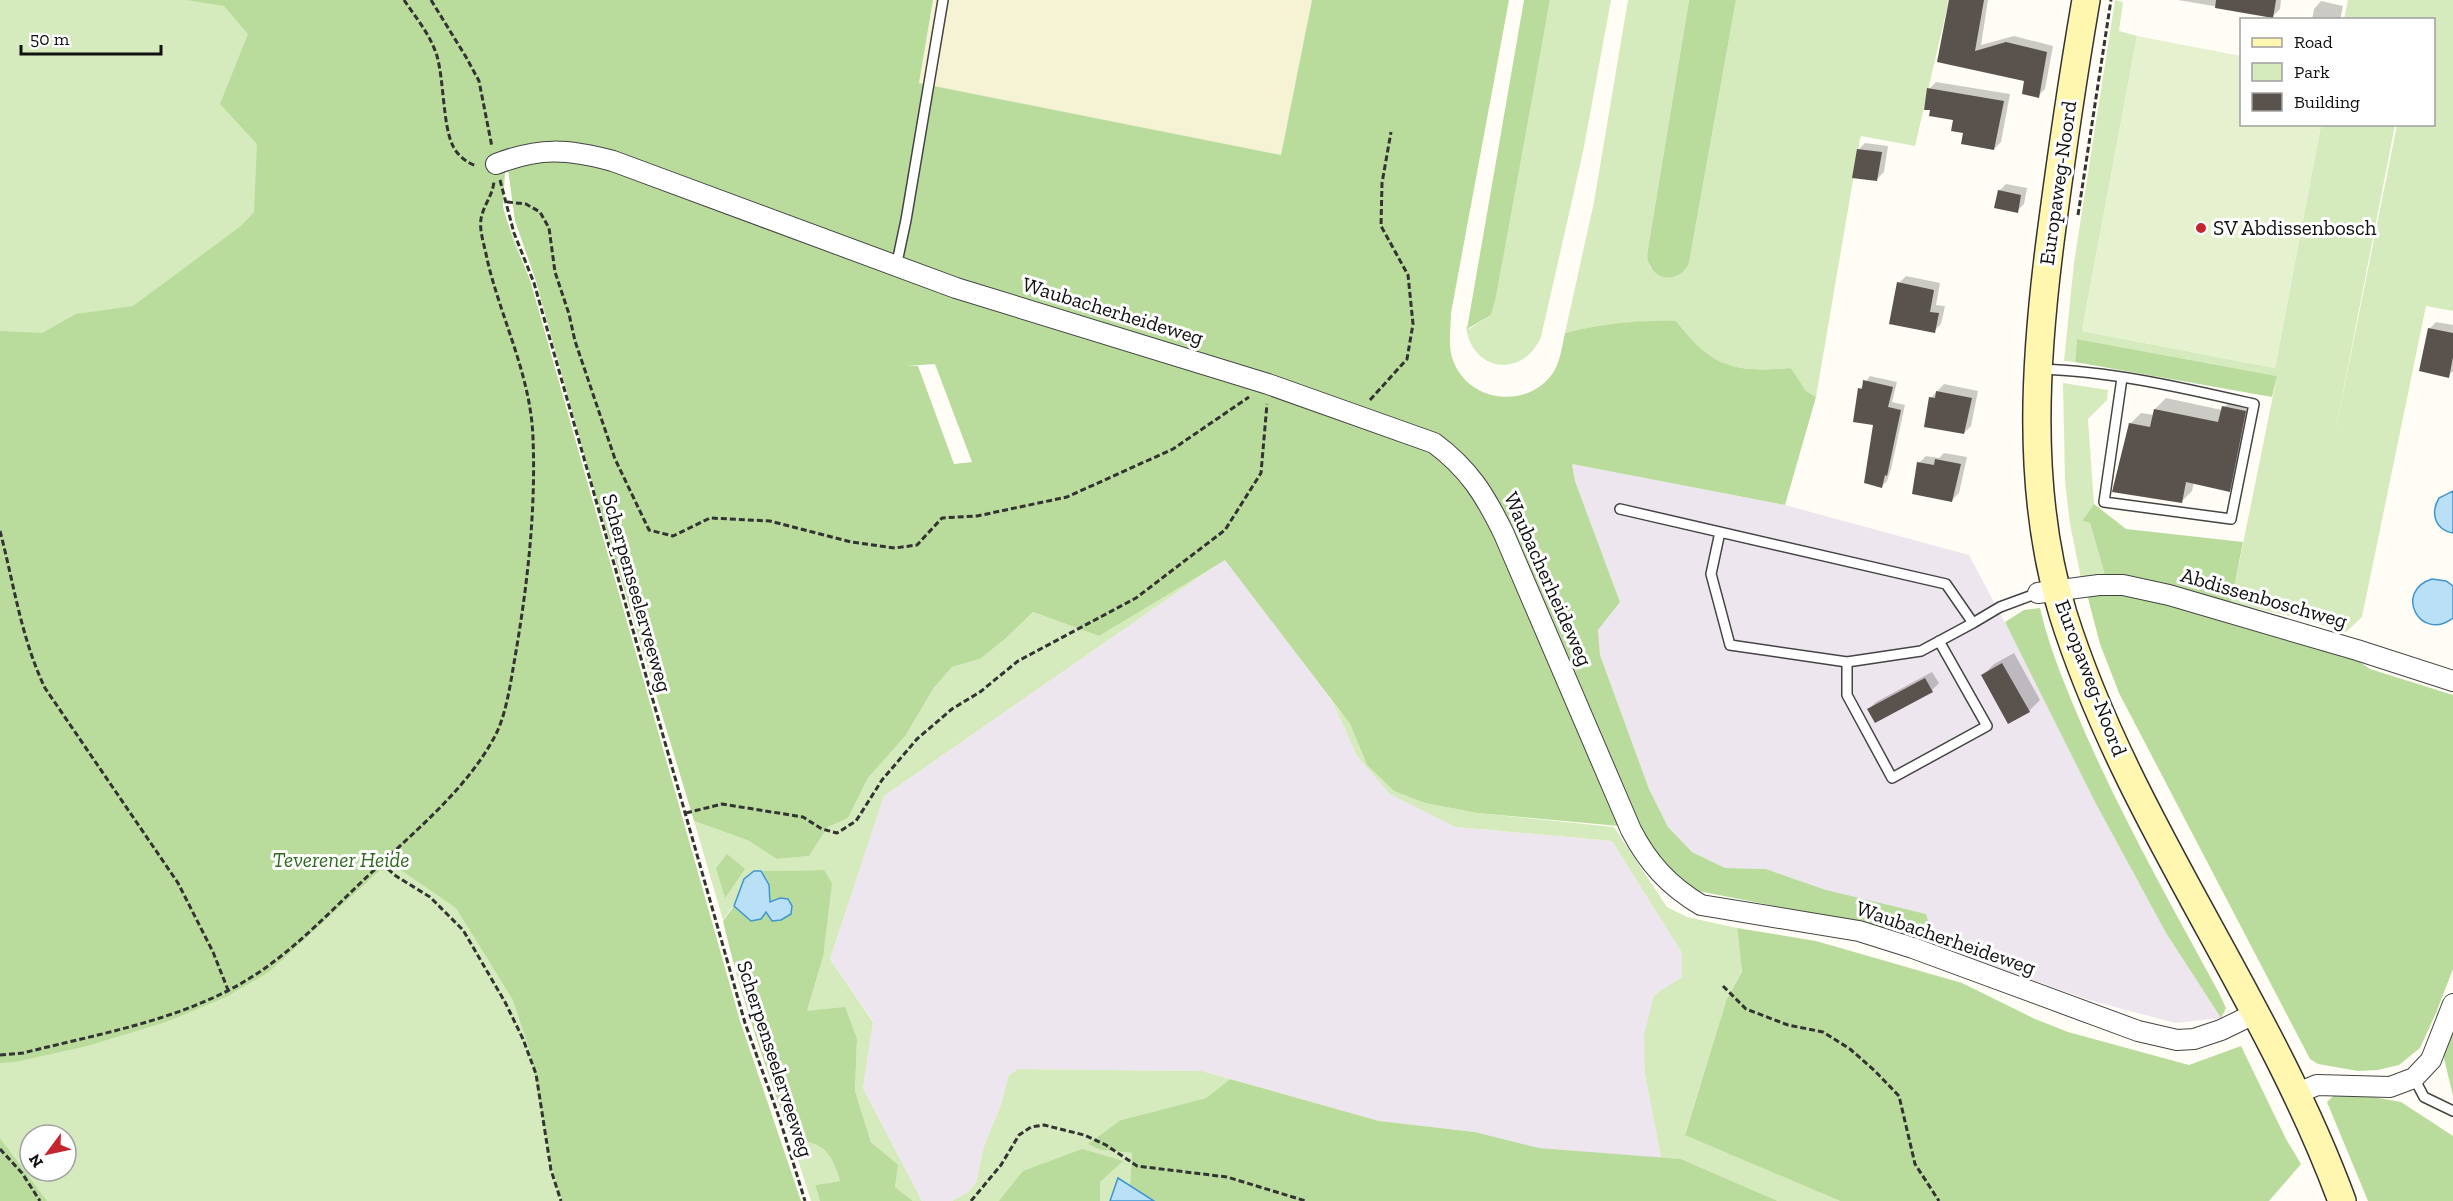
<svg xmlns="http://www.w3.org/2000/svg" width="2453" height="1201" font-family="'Zilla Slab',serif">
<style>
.industrial{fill:#eee6ef}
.farmland{fill:#f6f3d4}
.green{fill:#d5ebbd;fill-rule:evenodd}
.forest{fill:#b9dc9c;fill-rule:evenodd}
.pitch{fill:#e6f2cf}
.water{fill:#b9e0f7;stroke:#3f96cf;stroke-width:1.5}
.shadow{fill:#0003}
.building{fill:#5a524d}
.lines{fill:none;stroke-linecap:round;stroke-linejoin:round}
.lane-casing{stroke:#444;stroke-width:12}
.street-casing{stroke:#444;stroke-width:22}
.secondary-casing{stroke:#333;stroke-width:30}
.path{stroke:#333;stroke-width:3;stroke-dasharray:6 3;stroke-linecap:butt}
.lane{stroke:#fff;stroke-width:9}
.street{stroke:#fff;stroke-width:20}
.secondary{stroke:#fff6b0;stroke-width:27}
.poi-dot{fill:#c4262e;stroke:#fff;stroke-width:2}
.labels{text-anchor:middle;stroke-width:6;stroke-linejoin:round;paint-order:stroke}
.street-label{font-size:21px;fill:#111;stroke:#fff}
.poi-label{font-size:21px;fill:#111;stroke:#fff;text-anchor:start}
.park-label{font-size:21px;font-style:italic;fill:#2f6b1f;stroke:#fff}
</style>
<rect width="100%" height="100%" fill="#fffdf5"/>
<path class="industrial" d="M1572 464 1785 505 1969 555 2034 677 2095 802 2166 933 2221 1018 2175 1023 2089 1000 1936 946 1826 890 1766 869 1725 868 1692 852 1668 827 1649 789 1600 655 1598 630 1620 602 1575 481Z
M1225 559 1332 701 1357 756 1456 827 1612 841 1682 953V977L1654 995 1645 1074 1661 1158 1539 1148 1475 1132 1379 1121 1202 1071 1018 1069 1009 1075 1000 1107 984 1146 976 1183 968 1192 952 1201H922L863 1088 873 1021 830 959 884 796Z"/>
<path class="farmland" d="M933 0H1312L1281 155 919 83Z"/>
<path class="green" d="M0 0H422L469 82 507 221 530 280 740 1021 801 1201H0ZM30 1135H66V1171H30Z
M1550 0H1611L1583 152 1541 337C1523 379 1471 372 1466 326L1469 329 1491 315Z
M1628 0H1689L1647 255 1650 268 1689 263 1736 0H1949L1915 146 1861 136 1860 139 1816 397 1806 391 1791 368C1734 373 1711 367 1676 322 1638 320 1601 324 1565 333L1594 202Z
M2115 0 2123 2 2119 31 2137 36 2082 331 2275 368 2321 125H2395L2335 433 2397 125 2434 124V20L2344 19 2348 0H2453V311L2426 306 2362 617 2346 632 2299 618 2231 603 2277 376 2077 339 2075 362 2064 361 2074 263Z
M2063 383 2108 390 2107 400 2088 419 2094 504 2082 521 2090 523 2106 579 2082 583 2070 524 2065 481Z
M1225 559 884 796 830 959 873 1022 863 1088 922 1201H913L895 1187 897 1165 871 1142 855 1091 857 1039 807 1011 823 957 824 870 754 871 744 879 736 902 723 920 694 821 747 840 777 859 809 856 828 827 848 818 868 778 906 735 933 689 952 667 980 659 1005 639 1033 612 1099 636Z
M1332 701 1350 724 1367 765 1394 791 1425 803 1477 813 1614 827 1667 907 1687 917 1737 928 1742 970 1726 1001 1685 1134 1840 1201H1778L1681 1159 1661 1158 1645 1074 1644 1035 1654 995 1682 977V953L1612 841 1456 827 1390 794 1357 756Z
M1018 1069 1202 1071 1230 1079 1206 1098 1121 1120 1101 1150 1132 1153 1130 1186 1119 1178 1110 1201H952L968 1192 976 1183 984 1146 1000 1107 1009 1075Z
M791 1138C824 1144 830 1149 840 1181L815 1185 820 1201H811Z"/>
<path class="forest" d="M186 0H933L919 83 1281 155 1312 0H1509L1451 313C1451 330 1447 347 1454 363 1471 403 1528 409 1553 373 1560 362 1562 347 1565 333 1601 324 1638 320 1676 321 1711 367 1734 373 1791 368L1806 391 1816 397 1785 505 1572 464 1575 481 1620 602 1598 630 1600 655 1649 789 1668 827 1692 852 1725 868 1766 869 1826 890 1926 914 1936 946 1867 924 1693 890 1664 867 1640 828 1477 813 1425 803 1394 791 1367 765 1350 724 1225 560 1099 636 1033 612 1005 639 980 659 952 667 933 689 906 735 868 778 848 818 828 827 809 856 777 859 747 840 694 821 591 479 535 278 515 221 506 154 503 208 514 243 530 280 740 1021 801 1201H562L552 1166 530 1051 513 1000 456 908 398 868 379 871 269 972 226 997 166 1022 87 1046 15 1062 0 1063V331L42 333 76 314 133 306 241 226 254 212 257 144 220 104 248 34 224 6ZM935 364 972 462 954 464 918 366H906Z
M1524 0H1550L1496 296 1491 315 1467 329Z
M1689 0H1736L1689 263C1678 286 1649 280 1647 255Z
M2077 339 2277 376 2272 397 2075 362Z
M2094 504 2126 529 2243 542 2231 603 2106 579 2090 523 2082 521Z
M2111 589 2347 653 2370 669 2453 695V969L2436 1013 2420 1048 2399 1065 2378 1070 2358 1071 2318 1064 2310 1059 2119 693 2100 644 2088 598 2098 591Z
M2040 608C2050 652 2069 695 2087 737 2126 825 2173 908 2219 993L2226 1008 2221 1018 2166 933 2095 802 2005 622 2024 610Z
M727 854 745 869 725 898 716 868Z
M824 870 832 883 823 957 807 1011 845 1007 857 1039 855 1091 871 1142 898 1165 895 1187 913 1201H820L815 1185 840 1181C830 1149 824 1144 791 1138 765 1066 740 995 723 921L734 906 751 921 766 912 780 898 770 902 769 885 761 871Z
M1737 928 1816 941 1962 983 2035 1019 2068 1032 2189 1065 2241 1046 2286 1139 2301 1164 2269 1201H1840L1685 1135 1726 1001 1742 971Z
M2453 1029V1096L2443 1054Z
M1230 1079 1379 1121 1475 1132 1539 1148 1681 1159 1778 1201H1154L1130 1186 1132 1153 1101 1150 1088 1144 1121 1120 1206 1098Z
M2336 1093H2351L2401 1102 2453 1136V1201H2368L2327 1102Z
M0 1138 47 1201H0Z
M1082 1149 1123 1161 1100 1182V1201H999L1023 1171Z"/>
<path class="pitch" d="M2137 36 2241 56 2242 124 2321 125 2275 368 2082 331Z"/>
<path class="water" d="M2453 491V533C2435 530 2430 513 2439 498Z
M2432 579 2446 581 2453 586V618C2420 643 2393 591 2432 579Z
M754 871H761L769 885 770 902 780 898 788 899 792 906 791 914 781 920 772 921 766 912 761 919 751 921 734 906 744 879Z
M1118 1178 1154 1201H1110Z"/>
<path class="shadow" d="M1950 0H1988L1981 45 2014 36 2053 46 2045 89 2038 96 2026 80 1939 61Z
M2178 0H2281L2280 9 2273 16Z
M2321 1 2343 6 2340 20H2312L2314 9Z
M1936 82 2010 94 2001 142 1994 149 1963 131 1929 89Z
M1865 143 1888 146 1884 172 1877 179 1858 150Z
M2006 184 2027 188 2024 204 2017 211 1999 191Z
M1906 276 1940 283 1936 305 1945 306 1941 324 1934 331 1899 283Z
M2436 322 2453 325V371L2448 376 2429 329Z
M1870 376 1897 382 1892 402 1905 405 1891 469 1887 481 1882 486 1874 424 1860 389Z
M1944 384 1978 391 1971 426 1964 433 1931 398Z
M2234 396 2256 401 2240 479 2229 490 2194 482 2192 491 2181 502 2130 424 2141 413 2154 415 2155 409 2166 398 2222 410Z
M1944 453 1967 457 1959 493 1952 500 1919 463 1926 456 1939 458Z
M2014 653 2040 700 2029 711 1983 675 1994 664Z
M1932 672 1939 683 1932 690 1869 709 1876 702Z"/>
<path class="building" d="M1949 0H1984L1975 51 2006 42 2047 52 2039 98 2022 94 2024 81 1937 62Z
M2216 0H2276L2273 18 2215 8Z
M1927 88 2004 101 1994 150 1961 144 1963 133 1951 131 1953 120 1929 116 1930 110H1924Z
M1857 149 1882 152 1877 181 1852 178Z
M1998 190 2021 195 2018 213 1994 208Z
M1897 282 1934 290 1930 312 1939 313 1935 333 1889 324Z
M2428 328 2453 333V357L2449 378 2419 371Z
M1863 380 1893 387 1888 407 1901 410 1887 476 1885 475 1882 488 1864 483 1873 425 1853 422 1858 388 1862 389Z
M1936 391 1972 398 1964 434 1924 427 1929 397 1935 398Z
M2222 406 2246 411 2230 492 2186 482 2182 503 2112 492 2129 423 2150 427 2154 409 2218 422Z
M1935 459 1961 464 1952 502 1912 494 1917 462 1934 465Z
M2002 663 2030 712 2008 724 1981 675Z
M1925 678 1933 692 1875 723 1867 709Z"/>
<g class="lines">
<g class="lane-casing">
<path id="lane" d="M896 267 906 220 943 0
M2039 369C2111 371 2184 388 2254 404L2231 519 2104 502 2122 378
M1620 509 1946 584 1973 623 2000 607 2038 593
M1720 532 1711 574 1730 645 1847 662 1921 651 1973 623
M1847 662V695L1892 778 1987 726 1939 641
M2414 1078 2424 1097 2453 1111"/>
</g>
<g class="street-casing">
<path id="street" d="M496 164C540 147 567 149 613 161L956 288 1268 384 1434 443C1469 469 1485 495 1504 534L1631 830C1648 863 1669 886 1701 905L1859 931 1913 948 2138 1031 2177 1040 2194 1039 2221 1030 2256 1013
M2038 593 2099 585H2123L2169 595 2357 650 2453 681
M2298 1093 2317 1085 2390 1087 2414 1078 2431 1060 2453 1004"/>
</g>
<g class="secondary-casing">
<path id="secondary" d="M2086 0C2073 76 2062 151 2052 227 2035 354 2025 489 2063 614 2128 821 2267 997 2342 1201"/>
</g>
<path class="path" d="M404 0C416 18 430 34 437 56 444 81 443 127 453 146 457 155 468 164 477 166
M431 0 466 57 479 81 492 147
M500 180 514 233 534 283 745 1023 780 1120 805 1201
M507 202 526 204 540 212 549 228 555 272 569 314 575 341 615 459 649 530 673 536 710 518 770 521 851 542 895 548 917 545 942 518 977 516 1067 497 1173 449 1249 397
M2078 215 2111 0
M1370 400 1407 359 1413 324 1408 275 1381 226 1382 183 1391 132
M0 531C14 584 21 638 45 688L178 883 213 952 228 990
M686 813 722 804 803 817 822 829 837 833 856 821 882 780 917 739 952 709 980 692 1018 661 1136 598 1225 530 1261 473 1267 404
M381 863 396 876 430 897 463 930 505 1002 523 1039 536 1074 551 1170 561 1201
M1723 986 1746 1009 1788 1025 1823 1032 1850 1049 1875 1071 1899 1096 1915 1164 1939 1201
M0 1055 23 1053C102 1033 189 1019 258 973 304 942 343 898 384 861 424 823 469 785 495 736 506 715 510 686 514 663 527 589 536 513 533 438 531 376 501 319 487 259 485 247 479 231 481 219 483 206 493 195 494 181
M0 1149 22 1173 40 1201
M971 1201 1001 1165 1019 1135 1031 1127 1044 1125 1084 1135 1106 1145 1137 1166 1227 1177 1306 1201"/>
<use href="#lane" class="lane"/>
<use href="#street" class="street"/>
<use href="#secondary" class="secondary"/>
</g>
<circle class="poi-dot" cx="2201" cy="228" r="6"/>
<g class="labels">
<g class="street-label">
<text transform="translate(2058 183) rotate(-82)" y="7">Europaweg-Noord</text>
<text transform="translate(1113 311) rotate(17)" y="7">Waubacherheideweg</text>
<text transform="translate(1548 579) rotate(66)" y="7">Waubacherheideweg</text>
<text transform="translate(637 593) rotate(74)" y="7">Scherpenseelerveeweg</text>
<text transform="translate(2264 598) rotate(16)" y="7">Abdissenboschweg</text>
<text transform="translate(2091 678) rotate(69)" y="7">Europaweg-Noord</text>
<text transform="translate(1946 938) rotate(19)" y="7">Waubacherheideweg</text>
<text transform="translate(775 1059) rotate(72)" y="7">Scherpenseelerveeweg</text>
</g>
<g class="poi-label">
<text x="2213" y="235">SV Abdissenbosch</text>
</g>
<g class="park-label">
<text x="341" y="867">Teverener Heide</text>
</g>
</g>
<rect x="2240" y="18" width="195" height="108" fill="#ffffff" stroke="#a0a0a0" stroke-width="1.5"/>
<rect x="2252" y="38" width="30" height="9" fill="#fff6b0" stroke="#a0a0a0" stroke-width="1.5"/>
<text x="2294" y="48" font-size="18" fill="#111111">Road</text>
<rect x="2252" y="63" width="30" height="18" fill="#d5ebbd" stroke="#a0a0a0" stroke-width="1.5"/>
<text x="2294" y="78" font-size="18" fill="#111111">Park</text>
<rect x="2252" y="93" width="30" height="18" fill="#5a524d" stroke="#a0a0a0" stroke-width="1.5"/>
<text x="2294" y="108" font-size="18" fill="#111111">Building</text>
<g transform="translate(48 1153) rotate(237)"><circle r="28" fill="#ffffff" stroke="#a0a0a0" stroke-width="1.5"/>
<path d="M0-4.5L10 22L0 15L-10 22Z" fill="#c4262e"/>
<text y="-9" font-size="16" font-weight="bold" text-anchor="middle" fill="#111111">N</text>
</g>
<path d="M21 45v9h140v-9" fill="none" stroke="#111111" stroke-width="3"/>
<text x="30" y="45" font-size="18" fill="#111111" stroke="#ffffff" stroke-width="4.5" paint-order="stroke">50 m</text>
</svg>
